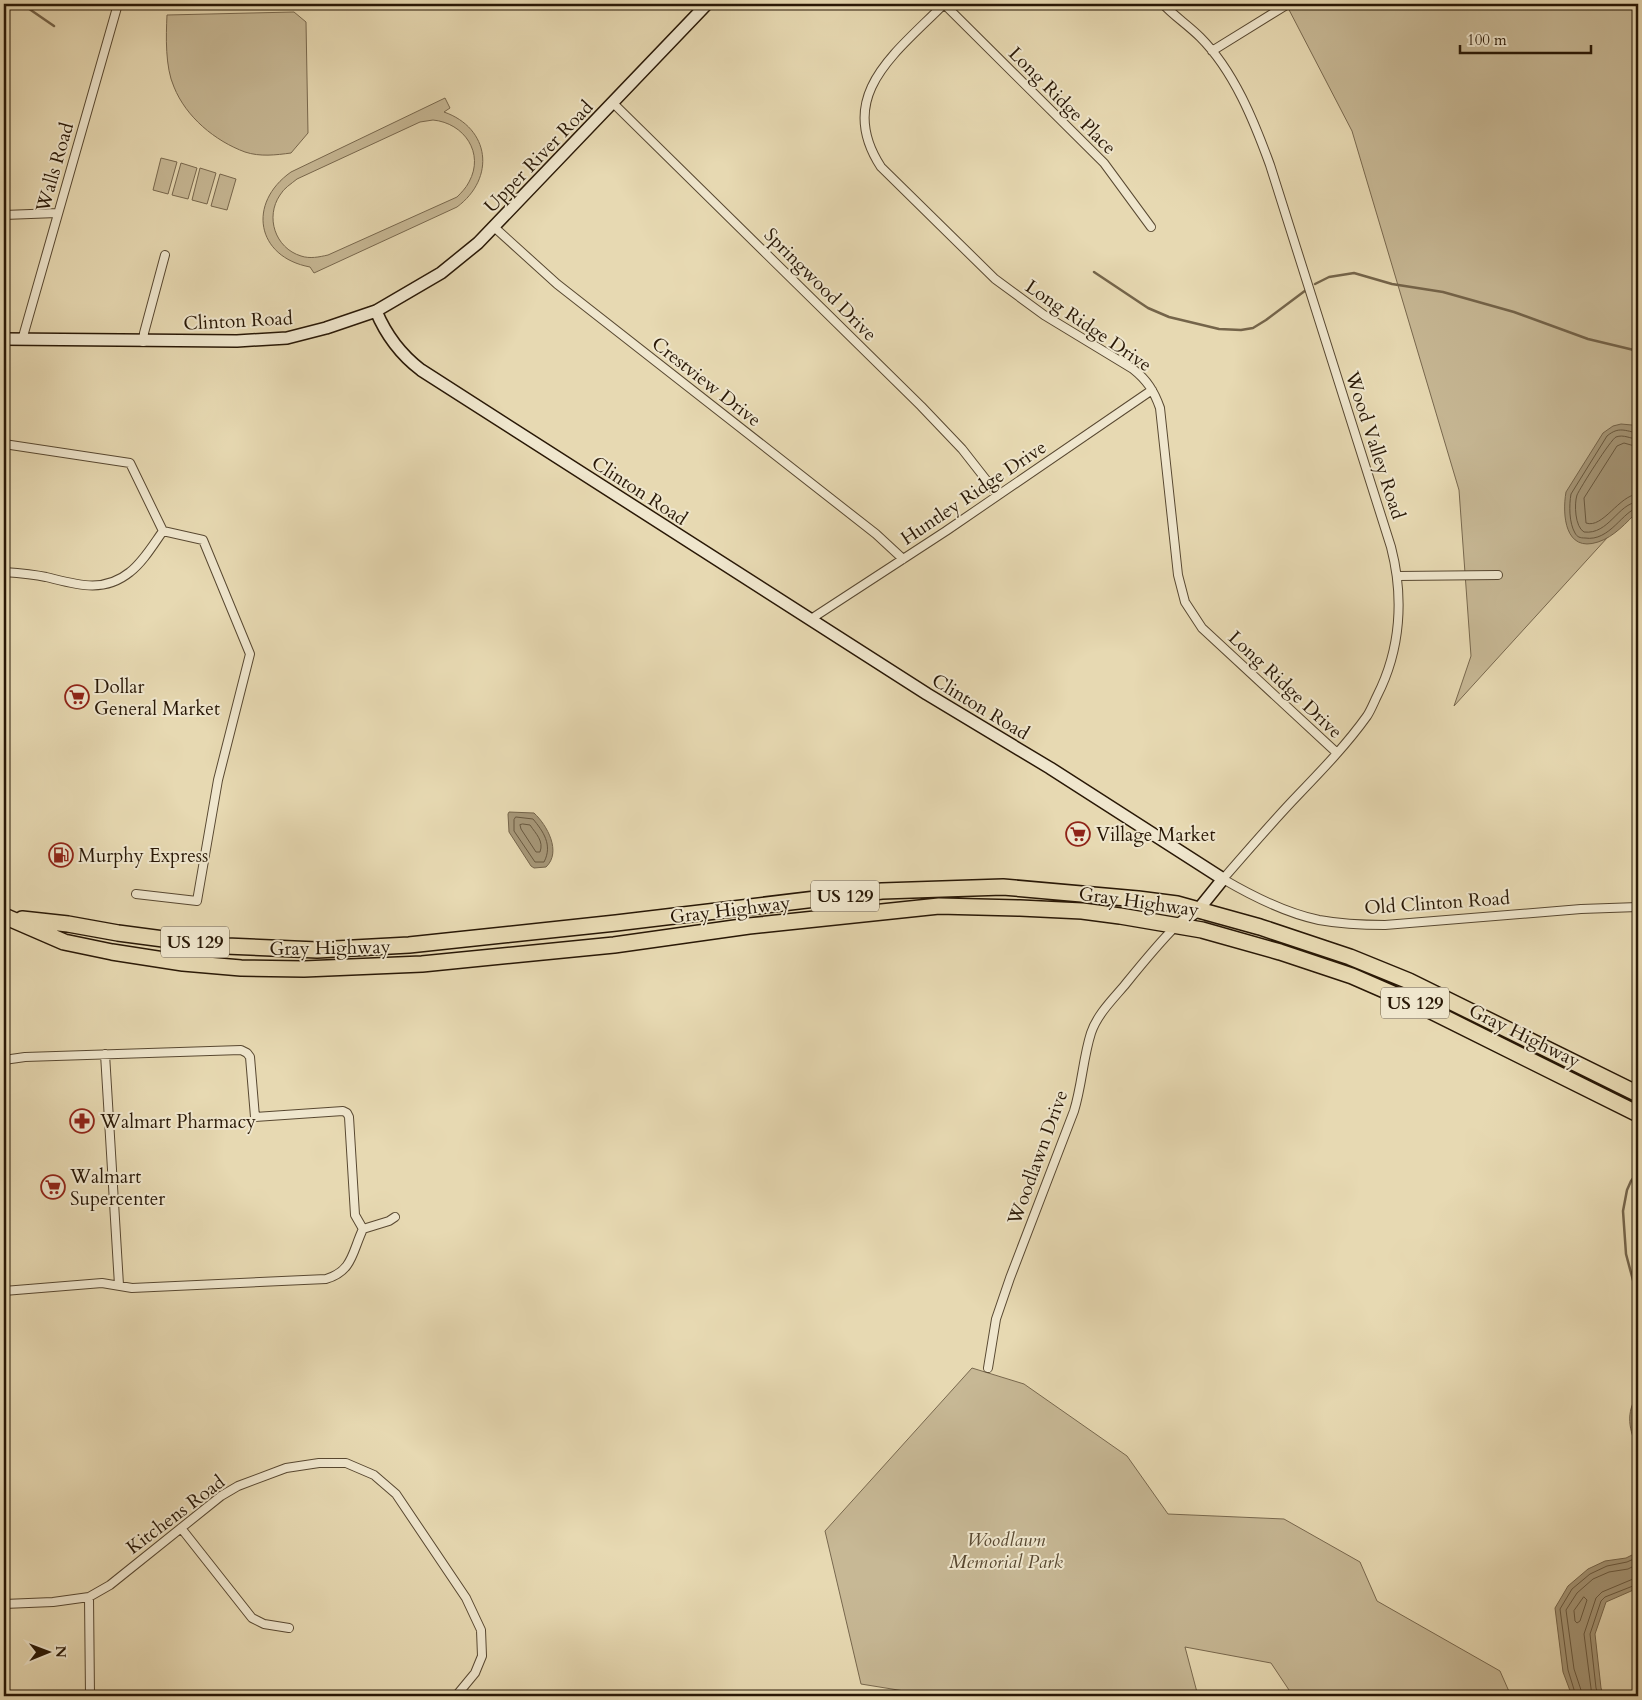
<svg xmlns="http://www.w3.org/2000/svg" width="1642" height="1700" font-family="Cardo,serif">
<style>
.green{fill:#c7b895;stroke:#78684e;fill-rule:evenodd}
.water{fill:#a69778;stroke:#74644a}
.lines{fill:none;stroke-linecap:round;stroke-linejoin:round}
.shore{stroke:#68583f;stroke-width:1}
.stream{stroke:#74644a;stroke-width:2.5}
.street-casing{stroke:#584831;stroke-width:10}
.secondary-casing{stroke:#291806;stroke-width:14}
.highway-casing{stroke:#291806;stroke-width:18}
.street{stroke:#efe6cd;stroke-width:8}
.secondary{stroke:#efe6cd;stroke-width:11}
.highway{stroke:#e7d9b2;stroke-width:15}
.labels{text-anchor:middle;stroke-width:4;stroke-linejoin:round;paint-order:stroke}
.shield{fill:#efe6cd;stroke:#645642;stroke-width:1}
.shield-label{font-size:18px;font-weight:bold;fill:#291806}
.street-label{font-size:19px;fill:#291806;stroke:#efe6cd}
.poi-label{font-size:19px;fill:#291806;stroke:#efe6cd;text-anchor:start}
.park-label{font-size:19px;font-style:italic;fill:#584831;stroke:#efe6cd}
</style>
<rect width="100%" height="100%" fill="#e7d9b2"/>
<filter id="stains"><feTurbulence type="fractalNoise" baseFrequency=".004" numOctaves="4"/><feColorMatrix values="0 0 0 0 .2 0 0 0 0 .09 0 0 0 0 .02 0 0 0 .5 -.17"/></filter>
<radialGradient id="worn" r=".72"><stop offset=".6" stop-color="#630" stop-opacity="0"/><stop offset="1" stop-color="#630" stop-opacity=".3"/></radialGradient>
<path class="green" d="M1286 4H1638V504L1454 706 1471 656 1459 490 1352 131Z
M294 12 306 22 308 133 291 153C276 155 260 157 245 152 215 141 186 117 174 87 165 67 166 36 167 15Z
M445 98 450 108 444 112C490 128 496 178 457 207L314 273 310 267C256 257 247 203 291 172ZM433 120C464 123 485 153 469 182 466 188 461 193 457 197L328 255C319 257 310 259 301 256 275 248 265 217 280 195 284 188 291 184 297 179L420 122Z
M161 158 177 162 168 194 153 190Z
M181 163 197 168 188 199 172 195Z
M200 168 216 173 207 204 192 200Z
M220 174 236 179 227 210 211 206Z
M972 1368 1024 1384 1127 1456 1168 1514 1284 1519 1360 1562 1377 1601 1500 1671 1511 1696H1293L1271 1663 1185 1647 1198 1696H935L861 1684 825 1531Z"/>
<path class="water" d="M1621 424 1632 425 1638 428V511C1627 522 1614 537 1598 542 1565 553 1562 515 1566 492L1603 433 1613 426Z
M509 812 534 813C547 825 562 852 546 867L534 868 531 866 509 832 508 814Z
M1638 1394V1449C1629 1430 1625 1413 1638 1394Z
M1638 1552V1588L1606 1602 1595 1634 1601 1688 1604 1696H1572L1563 1672 1555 1608 1568 1586 1588 1569 1605 1561 1626 1558Z"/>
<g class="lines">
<path class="shore" d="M1638 433C1625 431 1619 426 1607 436L1571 494C1569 505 1569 523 1575 533 1577 537 1580 538 1585 538 1610 542 1623 510 1638 508
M1638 439C1630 439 1624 434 1616 437 1611 439 1580 488 1577 495 1574 504 1575 527 1584 532 1609 535 1618 503 1638 502
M1638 447 1624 443 1617 446 1584 498 1586 523C1603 529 1619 495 1638 494
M516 817 533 819C543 831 553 845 544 862H535L514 831V820Z
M523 824 530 825C536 834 544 841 540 852H536L521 829 520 825Z
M1584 1597 1587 1600 1580 1621 1577 1623 1575 1621 1574 1611Z
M1576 1696 1568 1670 1560 1609 1572 1589 1590 1574 1607 1566 1627 1562 1638 1557
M1583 1696 1574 1669 1566 1610 1577 1593 1593 1579 1609 1572 1628 1569 1638 1564
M1592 1696 1584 1634 1596 1598 1602 1592 1633 1579 1638 1578
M1599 1696 1596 1688 1590 1634 1601 1601 1605 1597 1638 1584"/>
<path class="stream" d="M22 4 54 26
M1094 272 1148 308 1169 317 1219 329 1241 330 1253 328 1266 320 1306 290
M1315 284 1329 277 1354 273 1392 284 1443 292 1514 312 1588 339 1638 351
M1638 1172 1631 1181 1627 1190 1623 1211 1626 1254 1638 1299"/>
<g class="street-casing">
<path id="street" d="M944 4C897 52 834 95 881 167L995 279 1044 315 1133 369C1147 380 1154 391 1160 408L1178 575 1185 602 1202 628 1337 753
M944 4 1104 163 1151 227
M1163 4C1174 16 1188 25 1200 37 1234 71 1254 121 1270 165L1391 547C1404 597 1401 649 1377 696 1374 702 1371 710 1367 716 1347 744 1323 769 1299 794 1273 821 1248 850 1223 879 1252 896 1285 913 1319 920 1341 924 1363 925 1385 925L1581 909 1638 907
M1212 51 1288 4
M613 103 921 406 962 449 998 495
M4 215 57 213
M494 227 557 284 876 534 903 559
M22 340 118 4
M143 342 144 333 165 255
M4 444 130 463 163 531 203 540 250 654 218 780 197 901 136 894
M4 572C18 573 32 574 46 577 75 584 103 594 130 572 143 562 153 545 163 531
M1398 576 1498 575
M811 619 946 531 1152 390
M105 1054 119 1285
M4 1060 25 1057 241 1050 247 1053 250 1057 255 1117 343 1111 347 1113 349 1117 355 1215 363 1229
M4 1291 102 1283 132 1288 326 1279C353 1271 352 1252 363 1229L389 1221 395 1217
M988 1368 996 1319 1010 1278 1074 1111C1082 1085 1083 1058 1091 1033 1097 1015 1112 1000 1124 986 1141 965 1157 945 1176 926
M181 1528 252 1618 264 1624 289 1628
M89 1597 90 1696
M4 1604 53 1602 89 1597 110 1585 221 1496 238 1486 286 1468 319 1463H346L374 1475 396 1494 466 1598 481 1630 482 1656 475 1673 456 1696"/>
</g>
<g class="secondary-casing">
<path id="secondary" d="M376 311C386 335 400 354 421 370L927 694 1050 768 1223 879 1198 910 1178 925
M4 339 237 341 287 338 326 328 376 311 441 273 478 243 707 4"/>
</g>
<g class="highway-casing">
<path id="highway" d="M4 916 64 942 112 952 183 963 241 968 304 969 422 964 614 945 749 926 939 906 1020 908 1082 911 1120 916 1202 930 1280 952 1352 976 1423 1007 1638 1114
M22 919 68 924 118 933 171 940 226 946 317 950 409 945 616 923 882 891 1003 887 1138 899 1177 904 1260 927 1350 957 1409 981 1638 1094"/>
</g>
<use href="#street" class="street"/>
<use href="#secondary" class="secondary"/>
<use href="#highway" class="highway"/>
</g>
<defs>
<g id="supermarket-ring" transform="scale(1.25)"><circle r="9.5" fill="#efe6cd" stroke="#8f2418" stroke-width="1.5"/><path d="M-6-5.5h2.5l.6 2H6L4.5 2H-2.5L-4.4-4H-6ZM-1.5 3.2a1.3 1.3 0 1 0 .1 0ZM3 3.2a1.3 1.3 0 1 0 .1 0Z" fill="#8f2418"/></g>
<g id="fuel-ring" transform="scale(1.25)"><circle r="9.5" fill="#efe6cd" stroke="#8f2418" stroke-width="1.5"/><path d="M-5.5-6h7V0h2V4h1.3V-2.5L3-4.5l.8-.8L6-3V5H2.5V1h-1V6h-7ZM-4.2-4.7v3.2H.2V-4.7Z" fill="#8f2418"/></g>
<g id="pharmacy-ring" transform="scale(1.25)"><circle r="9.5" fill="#efe6cd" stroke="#8f2418" stroke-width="1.5"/><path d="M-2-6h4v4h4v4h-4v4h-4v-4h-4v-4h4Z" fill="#8f2418"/></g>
</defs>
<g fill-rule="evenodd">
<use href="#supermarket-ring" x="77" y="697"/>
<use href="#supermarket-ring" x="1078" y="834"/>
<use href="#fuel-ring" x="61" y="855"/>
<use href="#pharmacy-ring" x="82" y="1121"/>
<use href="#supermarket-ring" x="53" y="1187"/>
</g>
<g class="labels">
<g class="shield">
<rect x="811" y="880.5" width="68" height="31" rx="4"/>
<rect x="161" y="926.5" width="68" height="31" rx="4"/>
<rect x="1381" y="987.5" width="68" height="31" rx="4"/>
</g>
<g class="shield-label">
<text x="845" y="902">US 129</text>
<text x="195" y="948">US 129</text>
<text x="1415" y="1009">US 129</text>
</g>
<g class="street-label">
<text transform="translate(1063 100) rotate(45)" y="7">Long Ridge Place</text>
<text transform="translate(538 156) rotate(-46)" y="7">Upper River Road</text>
<text transform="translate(54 167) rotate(-74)" y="7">Walls Road</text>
<text transform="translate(821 284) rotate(45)" y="7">Springwood Drive</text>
<text transform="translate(238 320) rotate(-3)" y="7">Clinton Road</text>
<text transform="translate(1089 325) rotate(34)" y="7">Long Ridge Drive</text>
<text transform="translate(707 381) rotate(38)" y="7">Crestview Drive</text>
<text transform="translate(1376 445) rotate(72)" y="7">Wood Valley Road</text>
<text transform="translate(640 490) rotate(33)" y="7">Clinton Road</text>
<text transform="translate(973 492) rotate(-34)" y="7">Huntley Ridge Drive</text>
<text transform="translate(1286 684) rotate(43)" y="7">Long Ridge Drive</text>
<text transform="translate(981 706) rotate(31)" y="7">Clinton Road</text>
<text transform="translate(1139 901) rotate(8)" y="7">Gray Highway</text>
<text transform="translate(1437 902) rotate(-4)" y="7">Old Clinton Road</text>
<text transform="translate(730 909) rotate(-7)" y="7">Gray Highway</text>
<text transform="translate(330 947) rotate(-1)" y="7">Gray Highway</text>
<text transform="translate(1525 1035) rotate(26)" y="7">Gray Highway</text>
<text transform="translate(1037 1157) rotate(-70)" y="7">Woodlawn Drive</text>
<text transform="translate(175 1514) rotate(-37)" y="7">Kitchens Road</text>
</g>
<g class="poi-label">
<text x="94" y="693">Dollar<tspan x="94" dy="22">General Market</tspan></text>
<text x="1096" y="841">Village Market</text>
<text x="78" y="862">Murphy Express</text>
<text x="100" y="1128">Walmart Pharmacy</text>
<text x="70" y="1183">Walmart<tspan x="70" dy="22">Supercenter</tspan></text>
</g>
<g class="park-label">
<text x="1006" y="1546">Woodlawn<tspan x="1006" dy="22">Memorial Park</tspan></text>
</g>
</g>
<rect width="1642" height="1700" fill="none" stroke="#e7d9b2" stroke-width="20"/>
<rect x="5" y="5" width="1632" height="1690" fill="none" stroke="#291806" stroke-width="2.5"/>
<rect x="10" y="10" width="1622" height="1680" fill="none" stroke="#291806"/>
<g transform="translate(48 1652) rotate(89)" stroke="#efe6cd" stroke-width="4" paint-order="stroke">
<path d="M0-4L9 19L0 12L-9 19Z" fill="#291806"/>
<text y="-8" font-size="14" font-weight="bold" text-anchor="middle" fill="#291806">N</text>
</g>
<path d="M1460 45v8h131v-8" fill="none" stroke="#291806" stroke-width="2.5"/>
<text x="1467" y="45" font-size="15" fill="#291806" stroke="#efe6cd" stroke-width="4" paint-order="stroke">100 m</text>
<rect width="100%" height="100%" filter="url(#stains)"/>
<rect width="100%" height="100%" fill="url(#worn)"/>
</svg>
